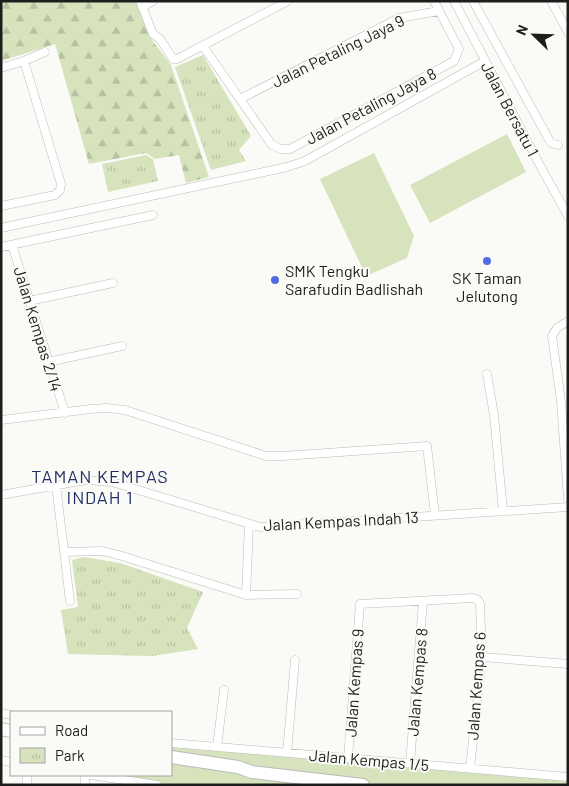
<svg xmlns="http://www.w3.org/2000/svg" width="569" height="786" font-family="Barlow,sans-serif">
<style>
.grass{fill:#d6e3bd}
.forest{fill:url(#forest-firs)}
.park{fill:url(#park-tufts)}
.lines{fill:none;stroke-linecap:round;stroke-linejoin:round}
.street-casing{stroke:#bbbcb8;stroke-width:9}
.primary-casing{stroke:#bbbcb8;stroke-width:14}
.street{stroke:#fff;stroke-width:8}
.primary{stroke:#fff;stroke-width:12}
.poi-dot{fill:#506ce0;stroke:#fafbf7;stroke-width:2}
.labels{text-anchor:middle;stroke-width:4;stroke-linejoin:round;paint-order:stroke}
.street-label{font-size:16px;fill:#1d1e1c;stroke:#fafbf7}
.poi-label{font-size:16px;fill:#1d1e1c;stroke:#fafbf7;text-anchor:start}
.neighbourhood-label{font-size:18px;letter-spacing:1px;fill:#202d66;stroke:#fafbf7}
</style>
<defs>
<pattern id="forest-firs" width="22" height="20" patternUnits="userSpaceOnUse" patternTransform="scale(1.25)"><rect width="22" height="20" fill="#d6e3bd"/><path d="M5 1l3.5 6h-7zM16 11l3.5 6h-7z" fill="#b7c2a2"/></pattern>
<pattern id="park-tufts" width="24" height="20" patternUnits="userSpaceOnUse" patternTransform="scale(1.25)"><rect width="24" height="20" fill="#d6e3bd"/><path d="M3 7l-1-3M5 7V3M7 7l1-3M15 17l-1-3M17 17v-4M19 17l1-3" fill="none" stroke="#b7c2a2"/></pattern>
</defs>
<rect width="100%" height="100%" fill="#fafbf7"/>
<path class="grass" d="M507 134 526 172 430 223 410 185Z
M374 153 414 236 407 258 366 276 320 179Z
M171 743 568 776V785H386L300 777 363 785H157L92 775H171V763L237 773 248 771 171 757Z"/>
<path class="forest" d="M1 1H136L152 40 171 65 209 177 186 183 179 155 155 159 146 153 89 164 55 44 1 61Z"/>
<path class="park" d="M203 55 251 136 239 150 246 161 211 170 175 67Z
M146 155 153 159 158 181 108 192 102 164Z
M84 557 120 563 203 592 187 628 198 649 152 656 68 654 61 610 78 607 72 560Z"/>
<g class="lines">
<g class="street-casing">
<path id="street" d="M140 1 153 34 160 39 173 59H177L288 1
M454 1 543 171 568 216
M473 1 548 138 551 143 558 145
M551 1 568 32
M142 7 153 1
M203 46 272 145 281 149H290L454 61 459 49 434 1
M1 68 24 61 45 52
M240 99 399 18 439 11
M1 206 55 195 60 190 61 184 24 61
M1 228 287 167 305 161 485 61
M12 245 65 413
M1 247 153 215
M29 301 113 283
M568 321 557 328 552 336 561 401 568 499
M48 362 122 346
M487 374 494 415 503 511
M1 420 91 409 107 408 125 410 266 456H283L427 446 435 515
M56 485 70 601
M1 495 86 480 112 482 260 527 568 507
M64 552 103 551 122 556 246 595 297 594
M246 595 249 524
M482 657 568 664
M1 713 11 715
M171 743 568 777
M217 747 224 690
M287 753 295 660
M348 758 360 604 473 598 478 600 480 604 482 657 470 768
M1 760 11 762
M410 763 423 601
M91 775 157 785
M27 785V775
M85 785V775"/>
</g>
<g class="primary-casing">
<path id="primary" d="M1 729 11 731
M171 757 238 767 252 772 363 785"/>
</g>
<use href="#street" class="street"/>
<use href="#primary" class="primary"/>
</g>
<g class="poi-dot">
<circle cx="487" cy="261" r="5"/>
<circle cx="275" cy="280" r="5"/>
</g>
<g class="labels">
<g class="street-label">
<text transform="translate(338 51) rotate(-26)" y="6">Jalan Petaling Jaya 9</text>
<text transform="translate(371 106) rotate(-28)" y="6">Jalan Petaling Jaya 8</text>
<text transform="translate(510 109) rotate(62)" y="6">Jalan Bersatu 1</text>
<text transform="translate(38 329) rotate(73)" y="6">Jalan Kempas 2/14</text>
<text transform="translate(341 521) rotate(-3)" y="6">Jalan Kempas Indah 13</text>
<text transform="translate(417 682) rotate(-85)" y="6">Jalan Kempas 8</text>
<text transform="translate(354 683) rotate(-86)" y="6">Jalan Kempas 9</text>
<text transform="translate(476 686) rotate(-86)" y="6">Jalan Kempas 6</text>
<text transform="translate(369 760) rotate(5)" y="6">Jalan Kempas 1/5</text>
</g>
<g class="poi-label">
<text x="285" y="277">SMK Tengku<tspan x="285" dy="18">Sarafudin Badlishah</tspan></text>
<text x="487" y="284" text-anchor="middle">SK Taman<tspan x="487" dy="18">Jelutong</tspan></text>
</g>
<g class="neighbourhood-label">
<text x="100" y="483">TAMAN KEMPAS<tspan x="100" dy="21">INDAH 1</tspan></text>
</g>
</g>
<rect width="569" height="786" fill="none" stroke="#1d1e1c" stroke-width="5"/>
<rect x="10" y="711" width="162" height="65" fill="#fafbf7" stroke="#a2a39f"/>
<rect x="20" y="727" width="25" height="8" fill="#ffffff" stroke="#a2a39f"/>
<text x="55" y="736" font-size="15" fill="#1d1e1c">Road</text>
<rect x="20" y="748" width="25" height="15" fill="url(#park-tufts)" stroke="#a2a39f"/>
<text x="55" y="761" font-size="15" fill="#1d1e1c">Park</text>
<g transform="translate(534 35) rotate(293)" stroke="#fafbf7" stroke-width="4" paint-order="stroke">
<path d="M0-4L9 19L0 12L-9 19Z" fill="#1d1e1c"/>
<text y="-8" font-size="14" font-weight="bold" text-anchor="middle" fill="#1d1e1c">N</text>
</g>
</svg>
